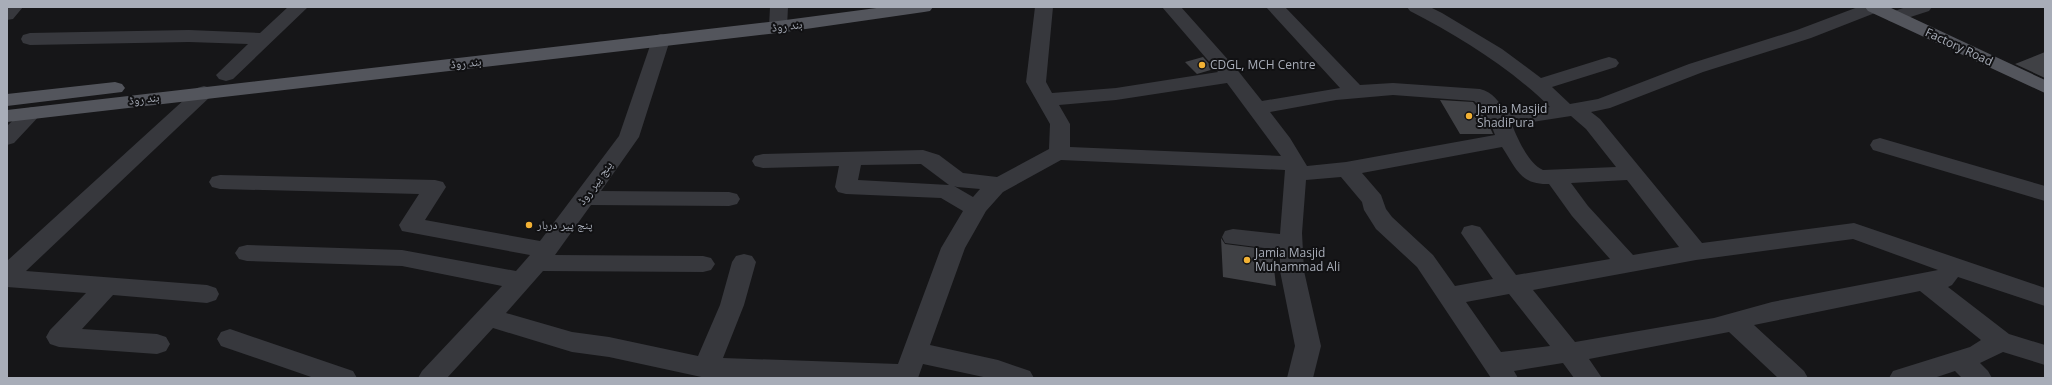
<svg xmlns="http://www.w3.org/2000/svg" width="2052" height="385" font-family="'Open Sans','Noto Naskh Arabic',sans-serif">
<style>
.building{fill:#404145}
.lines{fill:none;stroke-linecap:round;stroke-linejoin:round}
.minor{fill:#37383d;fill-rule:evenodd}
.major{fill:#53555c;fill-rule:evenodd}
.poi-dot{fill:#f2b134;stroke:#111113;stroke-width:1.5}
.labels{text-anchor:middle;stroke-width:4;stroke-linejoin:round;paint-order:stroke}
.street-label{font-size:12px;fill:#a8adb8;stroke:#111113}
.poi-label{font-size:12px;fill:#a8adb8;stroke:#111113;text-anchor:start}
</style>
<rect width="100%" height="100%" fill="#161618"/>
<path class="building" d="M2045 52V78L2015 64Z
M1203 57 1214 69 1197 74 1185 62Z
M1440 100 1473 102 1485 117 1493 134H1460Z
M1221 238 1225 244 1272 250 1276 286 1223 277Z"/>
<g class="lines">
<path class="minor" d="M7 7H23L13 19 7 20Z
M288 7H308L233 79 226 81 219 79 216 75 248 44 189 42 30 45 23 43 21 39 23 35 30 33 189 30 260 33Z
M770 7H788L787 27 785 31 778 33 771 31 769 27Z
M1035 7H1053L1046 82 1052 93 1116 88 1218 72 1162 7H1181L1239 72 1262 101 1340 88 1266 7H1285L1360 85 1393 83 1480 89C1493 92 1499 102 1506 113L1550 107C1509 67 1460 37 1410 11L1407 7H1430L1442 13 1502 49 1541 78 1602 59 1609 57 1616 59 1619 63 1616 67 1552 87 1570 104 1598 99 1689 64 1797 30 1858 7H1883L1880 11 1811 38 1703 72 1610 108 1591 112 1600 119 1702 243 1854 223 2045 288V306L1958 277 1952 285 1948 287 2009 334 2045 345V365L2003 352 1980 363 1988 371 1992 378H1962L1955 371 1934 378H1889L1893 371 1970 347 1981 340 1920 291 1754 325 1804 371 1808 378H1778L1729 332 1589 359 1602 378H1574L1563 363 1514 371 1518 378H1491L1417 267 1376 229 1364 210 1362 202 1341 177 1306 180 1302 233 1304 271 1321 346 1313 378H1287L1295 346 1280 271V250L1225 243 1222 237 1225 231 1233 229 1280 234 1285 170 1061 160 1003 192 986 211 965 248 930 345 998 360 1030 371 1034 378H988L923 364 918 378H706L609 357 572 352 493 328 447 378H418L422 371 502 286 402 266 247 261 239 259 235 253 239 247 247 245 402 250 516 271 530 255 402 231 399 225 419 194 220 189 212 187 209 182 212 177 220 175 435 180 443 182 446 187 425 220 540 241 619 136 652 40 654 36 661 34 668 36 670 40 639 137 601 191 729 192 737 194 740 199 737 204 729 206 591 205 555 255 703 256 711 258 715 264 711 270 703 272 543 271 506 313 572 332 609 337 698 356 720 305 732 262 736 256 744 254 752 256 756 262 744 305 723 358 898 364 941 248 963 211 941 198 846 194 838 192 835 187 839 166 763 168 755 166 752 161 755 156 763 154 923 150 939 155 963 173 997 177 1049 149 1050 124 1026 82ZM1227 83 1281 156 1070 147V124L1059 105 1116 100ZM1393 95 1474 101C1485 110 1490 121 1495 135L1346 162 1307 166 1290 138 1270 112 1336 100ZM1571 116 1586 129 1616 167 1543 170C1528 163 1518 139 1512 125ZM1502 147C1516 168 1520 185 1549 184L1572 216 1610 259 1516 275 1480 227 1472 225 1464 227 1461 233 1493 279 1455 286 1433 255 1392 217 1386 209 1381 195 1362 173ZM921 164 949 185 858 180 861 165ZM1627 180 1679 247 1633 255 1588 206 1571 183ZM954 186 957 187 980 189 973 197ZM1853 239 1938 270 1772 302 1714 318 1575 342 1533 290 1696 260ZM1509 294 1550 346 1501 352 1466 302Z
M1906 7H1932L1929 11 1895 22 1889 21 1886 17 1889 13Z
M204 86 211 88 214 92 211 96 26 271 207 285 216 288 219 294 216 300 207 303 113 295 82 329 157 334 166 337 170 344 166 351 157 354 59 347 50 344 46 337 50 330 86 293 7 287V261L197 88Z
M32 107 39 109 42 113 14 143 7 145V126L25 109Z
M1880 138 2045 186V201L1873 150 1870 145 1873 140Z
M230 329 353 371 357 378H314L221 346 217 339 221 332Z"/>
<path class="major" d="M884 7H933L930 11 924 12 778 33 7 122V110L778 21Z
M1865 7H1889L2045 80V93L1868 11Z
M115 82 122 84 125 88 122 92 7 106V94Z"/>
</g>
<g class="poi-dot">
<circle cx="1202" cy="65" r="4"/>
<circle cx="1469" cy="116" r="4"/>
<circle cx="529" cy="225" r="4"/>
<circle cx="1247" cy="260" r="4"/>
</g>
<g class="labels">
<g class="street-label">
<text transform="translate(787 26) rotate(-7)" y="4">بند روڈ</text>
<text transform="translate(1959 47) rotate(25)" y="4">Factory Road</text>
<text transform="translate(466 63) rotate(-6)" y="4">بند روڈ</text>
<text transform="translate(144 99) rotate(-7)" y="4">بند روڈ</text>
<text transform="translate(595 183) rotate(-54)" y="4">پنج پیر روڈ</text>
</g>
<g class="poi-label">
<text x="1210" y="69">CDGL, MCH Centre</text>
<text x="1477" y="113">Jamia Masjid<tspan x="1477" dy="14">ShadiPura</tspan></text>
<text x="537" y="229">پنج پیر دربار</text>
<text x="1255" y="257">Jamia Masjid<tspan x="1255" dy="14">Muhammad Ali</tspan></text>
</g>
</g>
<rect width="2052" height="385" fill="none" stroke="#a8adb8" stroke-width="16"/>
</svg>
